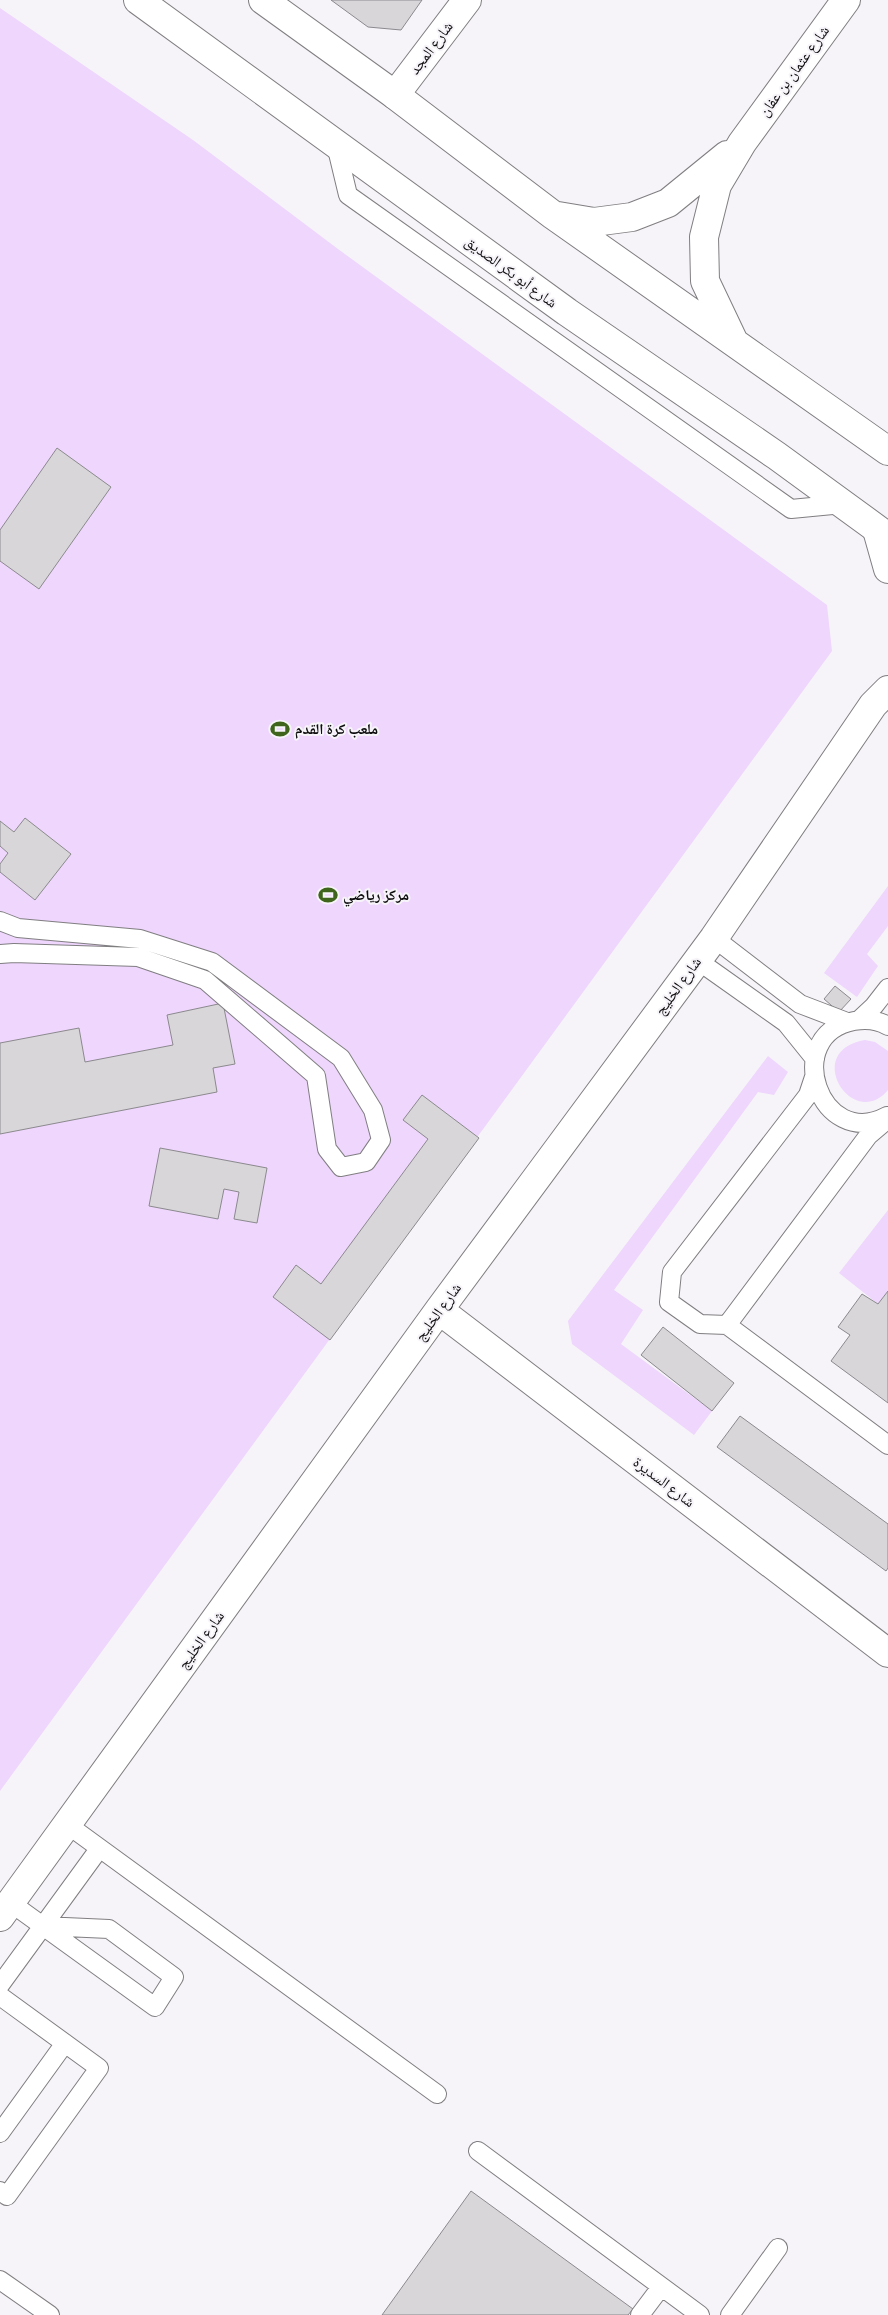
<svg xmlns="http://www.w3.org/2000/svg" width="888" height="2315" font-family="'Source Sans 3','Noto Naskh Arabic',sans-serif">
<style>
.green{fill:#eed6fd}
.building{fill:#d9d6da;stroke:#8b898d}
.lines{fill:none;stroke-linecap:round;stroke-linejoin:round}
.service-casing{stroke:#807e81;stroke-width:20}
.minor-casing{stroke:#807e81;stroke-width:30}
.tertiary-casing{stroke:#807e81;stroke-width:30}
.service{stroke:#fff;stroke-width:18}
.minor{stroke:#fff;stroke-width:28}
.tertiary{stroke:#fff;stroke-width:28}
.labels{text-anchor:middle;stroke-width:4;stroke-linejoin:round;paint-order:stroke}
.street-label{font-size:15px;fill:#0e0d0e;stroke:#f7f4f9}
.poi-label{font-size:15px;font-weight:bold;fill:#0e0d0e;stroke:#f7f4f9;text-anchor:start}
</style>
<rect width="100%" height="100%" fill="#f7f4f9"/>
<path class="green" d="M0 8 193 140 338 249 827 605 832 651 0 1791Z
M888 886V926L867 954 878 966 857 997 824 973Z
M865 1040 875 1042 888 1051V1090C853 1132 801 1051 865 1040Z
M768 1056 788 1072 774 1095 758 1092 614 1290 643 1310 621 1344 712 1411 694 1435 572 1344 568 1321Z
M888 1210V1291L878 1304 839 1273Z"/>
<path class="building" d="M331 0H422L401 30 368 27Z
M57 448 111 487 39 589 0 561V530Z
M25 818 71 854 35 900 0 872V864L8 853 0 846V821L14 832Z
M835 986 851 999 839 1012 824 999Z
M223 1003 235 1064 213 1068 217 1092 0 1134V1043L79 1028 85 1062 173 1045 167 1015Z
M422 1095 479 1138 330 1340 273 1297 296 1265 321 1284 428 1139 403 1120Z
M160 1148 267 1168 257 1223 234 1219 239 1192 224 1189 218 1219 149 1206Z
M888 1291V1403L831 1361 850 1335 838 1327 862 1294 878 1304Z
M663 1327 734 1383 712 1411 641 1355Z
M740 1416 888 1524V1568L886 1571 717 1447Z
M471 2191 633 2309 628 2315H382Z"/>
<g class="lines">
<g class="service-casing">
<path id="service" d="M336 145 348 195 791 509 843 504
M0 921 18 928 140 939 212 962 341 1058 373 1110 381 1140 366 1162 341 1167 327 1149 316 1076 205 980 138 957 14 953 0 954
M714 938 800 1004 847 1022
M697 960 786 1023 815 1059
M859 1020 874 1006 888 988
M887 1116C820 1152 780 1035 854 1021 866 1019 878 1020 888 1026
M888 1119 868 1136 727 1325 888 1445
M727 1325 700 1324 669 1302 672 1272 808 1095 814 1077
M68 1825 437 2094
M11 1903 155 2007 174 1977 109 1929 43 1926
M0 1985 99 1849
M0 1996 99 2068 7 2196 0 2191
M0 2133 65 2043
M478 2151 700 2315
M0 2280 50 2315
M640 2315 661 2287
M730 2315 778 2248"/>
</g>
<g class="minor-casing">
<path id="minor" d="M395 95 467 0
M877 530 888 569
M439 1310 888 1653
M0 1917 439 1310 714 938 873 705 888 690"/>
</g>
<g class="tertiary-casing">
<path id="tertiary" d="M138 0 567 312 777 456 888 537
M263 0 395 95 553 215 888 451
M558 216 594 222 632 217 668 203 727 155
M734 342 705 281 704 237 717 185 742 143 846 0"/>
</g>
<use href="#service" class="service"/>
<use href="#minor" class="minor"/>
<use href="#tertiary" class="tertiary"/>
</g>
<defs>
<g id="stadium-bare" transform="scale(1.5)"><path d="M0-5a6.5 5 0 1 0 0 10a6.5 5 0 1 0 0-10ZM-3.5-1.8h7v3.6h-7Z" fill="#3f641c" stroke="#f7f4f9" stroke-width="2.5" paint-order="stroke"/></g>
</defs>
<g fill-rule="evenodd">
<use href="#stadium-bare" x="280" y="729"/>
<use href="#stadium-bare" x="328" y="895"/>
</g>
<g class="labels">
<g class="street-label">
<text transform="translate(431 48) rotate(-53)" y="5">شارع المجد</text>
<text transform="translate(794 71) rotate(-54)" y="5">شارع عثمان بن عفان</text>
<text transform="translate(511 272) rotate(36)" y="5">شارع أبو بكر الصديق</text>
<text transform="translate(678 986) rotate(-54)" y="5">شارع الخليج</text>
<text transform="translate(438 1312) rotate(-54)" y="5">شارع الخليج</text>
<text transform="translate(664 1482) rotate(37)" y="5">شارع السديرة</text>
<text transform="translate(201 1640) rotate(-54)" y="5">شارع الخليج</text>
</g>
<g class="poi-label">
<text x="295" y="734">ملعب كرة القدم</text>
<text x="343" y="900">مركز رياضي</text>
</g>
</g>
</svg>
